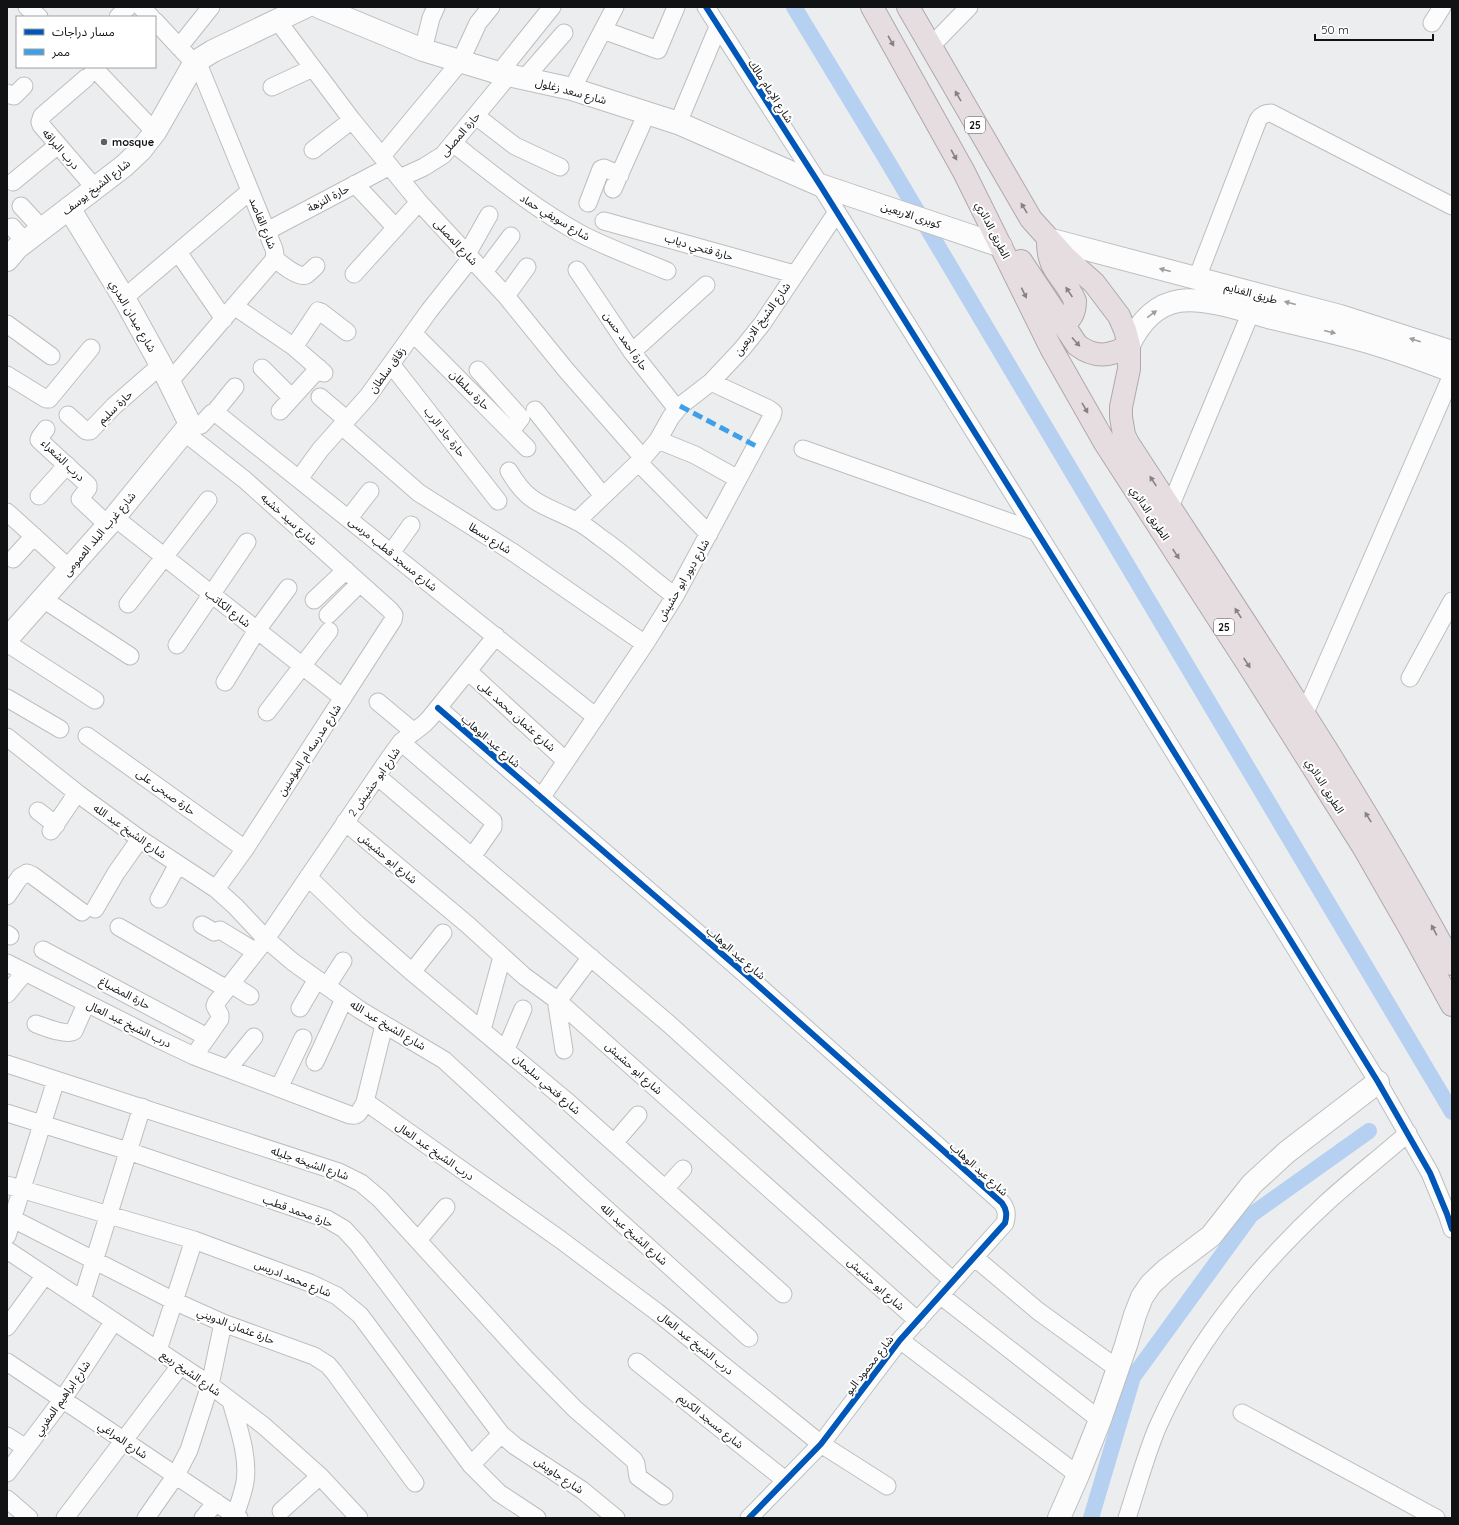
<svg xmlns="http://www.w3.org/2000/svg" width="1459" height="1525" font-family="Quicksand,'Noto Sans Arabic',sans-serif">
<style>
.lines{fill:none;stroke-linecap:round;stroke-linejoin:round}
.canal{stroke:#b6d0f2;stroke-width:16}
.street-casing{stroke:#bcbebf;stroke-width:19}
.secondary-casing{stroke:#bcbebf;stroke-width:24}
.highway-casing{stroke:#b1a8ab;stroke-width:24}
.street{stroke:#fcfcfd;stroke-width:17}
.secondary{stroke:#fcfcfd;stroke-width:22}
.highway{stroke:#e6dde0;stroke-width:22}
.quiet{stroke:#3da1ea;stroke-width:5;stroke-dasharray:10 5;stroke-linecap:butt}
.cycleway-casing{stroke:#fff;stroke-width:8}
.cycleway{stroke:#0057b8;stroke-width:6}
.oneway{fill:#868284}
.oneway2{fill:#9e9e9f}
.poi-dot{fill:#5d5f60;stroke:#fff;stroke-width:1.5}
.labels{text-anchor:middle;stroke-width:4;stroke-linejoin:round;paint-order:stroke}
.shield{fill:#fff;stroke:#58595a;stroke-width:1}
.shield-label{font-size:10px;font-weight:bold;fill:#111213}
.street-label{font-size:11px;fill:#111213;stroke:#fff}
.poi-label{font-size:11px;font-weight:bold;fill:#111213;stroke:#fff;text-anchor:start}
</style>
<rect width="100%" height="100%" fill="#ebedef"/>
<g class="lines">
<path class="canal" d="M794 7 885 157 1452 1112
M1091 1518 1133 1377 1251 1215 1369 1131"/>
<g class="street-casing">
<path id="street" d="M27 7 39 17
M141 7 151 17
M706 7 820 185 1132 684 1378 1082 1430 1173 1447 1214 1452 1229
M118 17 128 7
M277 20 352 120 419 202 506 296 566 370 643 458
M155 21 195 64
M1432 23 1442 7
M603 30 658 50 676 7
M179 47 211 7
M930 47 969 7
M423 50 431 18 436 7
M93 67 155 132
M499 73 552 7
M86 78 42 116 40 122 41 125 95 188
M524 79 564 33
M272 87 313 68
M572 89 615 7
M7 93 10 95 14 96 24 86
M476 116 515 146 560 167
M678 123 718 27
M454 144C495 176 535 209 581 234 608 248 639 259 667 271
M313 150 352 120
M382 156 460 62 478 23 491 7
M400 178 424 167 443 155 509 75
M13 182 58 145
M355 184 396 228
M613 189 647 113
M588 203 601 169 604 168 620 175
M21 206 42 229
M604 221 794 274
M12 227 25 242
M267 231 390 166
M178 252 224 319
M467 254 489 215
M274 258C280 263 299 279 306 275 309 273 313 269 316 266
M577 270 632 352 677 409
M484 272 511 236
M354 274 419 202
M1197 278 1258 120C1261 115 1265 113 1271 113L1452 206
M506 296 527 267
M124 298 250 191
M234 306 294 347 324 373
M7 324 51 356
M413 333 527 448
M294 347 318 311 321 312 347 332
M632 352 706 285
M391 364 498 501
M262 368 292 398
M478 370 521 418 511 431
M7 375 46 399H49L91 348
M170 381 273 261 275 255 274 249 197 61
M320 397 347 420
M535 410 603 496
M280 411 319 368
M214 413 235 387
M68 415 86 431H90L114 406 161 365
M342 426 419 493 514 553 645 644
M188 427 201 425 212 413H216L596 717
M46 429 40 437 39 440 88 485V488L80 499 108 525
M184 432 245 480 390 610 394 615 393 620 245 849 216 889
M658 440 695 455 738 479
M803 449 1035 531
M638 462 709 534
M509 471C529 505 543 504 576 521 585 525 593 532 601 538 627 556 650 578 675 596
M299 479 320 450 368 396 429 311 471 258
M39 496 67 465
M1170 507 1251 312
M7 512 70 569
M114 517 343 698
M349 518 370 491
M577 521 643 458 658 440 671 417 680 406 711 382 742 349 762 324 837 212
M391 553 411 525
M13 559 34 536
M43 599 130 656
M314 600 346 570
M128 604 208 500
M328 615 360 583
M7 643 95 700
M177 645 247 542
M468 671 566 761
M1410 678 1452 601
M225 682 257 630 288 588
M7 698 60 729
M378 702 414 732
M438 708 744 973 1002 1203C1007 1210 1007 1215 1005 1223L900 1340 821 1444 749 1518
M267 712 329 631
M1304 715 1452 375
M87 736 245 849
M7 737 77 793 140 839 216 889 236 907 266 939 293 962 360 1010 444 1060 584 1189 749 1338
M401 742 493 821V827L472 857
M377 776 669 1024 953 1281
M541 798 645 644 675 596 772 416 773 412 769 409 711 382
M38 811 56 825
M345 822 468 925 524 976 558 1001 918 1321
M51 831 77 793
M308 877 358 925 412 972 569 1103 783 1294
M7 896 20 877 27 873 32 875 82 912
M159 899 178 864
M95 909 116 873 140 839
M202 925 214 932 220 930 256 952
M119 927 227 989
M7 934 10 936
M43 950 207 1037
M7 963 156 1038 194 1056 350 1115C361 1117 360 1107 366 1102L561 1240 657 1312 821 1444 887 1486
M412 972 443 933
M231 984 250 996
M327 986 343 961
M7 994 25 972
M556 999 564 1050
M558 1001 591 957
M300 1008 317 979
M36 1024C45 1027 66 1036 74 1031L86 1004
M482 1030 502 957
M506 1049 523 1009
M194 1056 220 1019V1015L215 1006 216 1003 266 939 390 757 401 742 424 724 429 719 496 636
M315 1062 344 999
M7 1064 339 1172 361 1183 380 1199 526 1359 575 1409 634 1460 636 1464 638 1477 664 1496
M228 1069 254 1037
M279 1088 303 1038
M365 1102 384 1025
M7 1113 128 1151 327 1219 344 1229 357 1243 501 1434 515 1446 582 1490 616 1518
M614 1143 638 1115
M7 1185 194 1240 310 1283 337 1296 360 1315 369 1327 471 1465 499 1493 537 1518
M665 1189 683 1169
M13 1219 174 1301 223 1323 314 1356 328 1365 334 1372 415 1483
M7 1236 56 1080
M418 1240 446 1207
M7 1250 210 1385 264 1426 320 1476 359 1518
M974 1257 1038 1311 1118 1369
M940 1295 1100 1420
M82 1300 142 1107
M7 1327 45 1275
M900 1340 1078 1475
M158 1350 194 1240
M7 1362 239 1518
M637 1362 785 1480
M231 1401C238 1427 249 1456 245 1482 243 1494 238 1507 234 1518
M1242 1413 1436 1518
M7 1436 26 1448
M471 1465 501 1434
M7 1473 63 1399 114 1321
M7 1499 29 1518
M281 1511 320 1476
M65 1518 180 1366
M146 1518 176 1475 189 1450 210 1385 223 1323
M203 1518 216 1502
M1127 1518C1137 1488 1146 1454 1158 1426 1196 1341 1257 1267 1325 1204 1352 1179 1381 1157 1408 1133"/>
</g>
<g class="secondary-casing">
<path id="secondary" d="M319 7 423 50 499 73 572 89 678 123 820 185 1001 246
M1048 239 1340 316 1452 352
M7 260 17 248 124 166 141 150 155 132 191 69 197 61 213 51 305 7
M1129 345C1139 324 1154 305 1179 301 1205 297 1243 310 1268 317 1304 326 1340 333 1375 344 1401 352 1426 361 1452 371
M7 639 108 525 188 427 189 422 161 365 124 298 69 208
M1059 1518 1078 1475 1100 1420 1126 1345 1135 1315 1142 1297 1151 1284 1166 1270 1211 1236 1252 1184 1287 1152 1378 1082"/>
</g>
<g class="highway-casing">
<path id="highway" d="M872 7 964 172 1051 348 1105 443 1251 669 1364 848 1411 930 1452 1005
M908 7 1031 219 1067 259 1094 283 1119 316 1125 330 1129 345V369L1121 407V417L1124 435 1128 443C1239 614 1355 784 1452 964
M1048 239C1047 272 1064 275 1075 301 1075 312 1072 319 1063 324
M1021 261 1077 345C1094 358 1111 357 1129 345"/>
</g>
<use href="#street" class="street"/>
<use href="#secondary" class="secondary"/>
<use href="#highway" class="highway"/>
<path class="quiet" d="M680 406 756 446"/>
<g class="cycleway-casing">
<path id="cycleway" d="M706 7 820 185 1132 684 1378 1082 1430 1173 1447 1214 1452 1229
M438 708 744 973 1002 1203C1007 1210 1007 1215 1005 1223L900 1340 821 1444 749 1518"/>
</g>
<use href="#cycleway" class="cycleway"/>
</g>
<defs><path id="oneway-solid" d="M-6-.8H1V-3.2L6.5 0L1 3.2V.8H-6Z"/></defs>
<g class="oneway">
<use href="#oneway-solid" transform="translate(891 41) rotate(61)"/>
<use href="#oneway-solid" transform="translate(958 96) rotate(-120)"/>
<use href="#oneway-solid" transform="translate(954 155) rotate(61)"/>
<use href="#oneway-solid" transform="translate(1024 208) rotate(-121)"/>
<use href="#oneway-solid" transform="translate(1069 292) rotate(-124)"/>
<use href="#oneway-solid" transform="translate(1024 293) rotate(64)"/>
<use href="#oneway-solid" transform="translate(1076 342) rotate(48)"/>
<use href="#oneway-solid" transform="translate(1085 408) rotate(60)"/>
<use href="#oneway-solid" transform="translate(1153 481) rotate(-123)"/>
<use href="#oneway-solid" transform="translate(1176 554) rotate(57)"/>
<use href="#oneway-solid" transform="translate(1238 613) rotate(-123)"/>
<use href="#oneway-solid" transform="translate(1247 663) rotate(57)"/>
<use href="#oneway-solid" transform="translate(1368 817) rotate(-122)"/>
<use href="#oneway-solid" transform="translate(1434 930) rotate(-118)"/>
</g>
<g class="oneway2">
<use href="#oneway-solid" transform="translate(1165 270) rotate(-165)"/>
<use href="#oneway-solid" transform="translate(1290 303) rotate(-165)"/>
<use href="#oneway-solid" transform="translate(1152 314) rotate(-36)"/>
<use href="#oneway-solid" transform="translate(1330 332) rotate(14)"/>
<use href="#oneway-solid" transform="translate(1415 340) rotate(-162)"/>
</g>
<circle class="poi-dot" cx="104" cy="142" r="4"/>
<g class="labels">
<g class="shield">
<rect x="965" y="117" width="20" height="16" rx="3"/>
<rect x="1214" y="619" width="20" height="16" rx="3"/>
</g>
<g class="shield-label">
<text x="975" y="129">25</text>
<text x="1224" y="631">25</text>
</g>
<g class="street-label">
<text transform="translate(571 91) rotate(15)" y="4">شارع سعد زغلول</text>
<text transform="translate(771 91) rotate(57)" y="4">شارع الإمام مالك</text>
<text transform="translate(460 134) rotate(-49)" y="4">حارة المصلى</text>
<text transform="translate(61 149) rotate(49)" y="4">درب البراقه</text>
<text transform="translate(96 187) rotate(-38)" y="4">شارع الشيخ يوسف</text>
<text transform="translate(328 198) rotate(-28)" y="4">حارة النزهة</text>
<text transform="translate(911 215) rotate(18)" y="4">كوبرى الاربعين</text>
<text transform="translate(555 217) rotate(31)" y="4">شارع سويفي حماد</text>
<text transform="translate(263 223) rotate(68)" y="4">شارع القاصد</text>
<text transform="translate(993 230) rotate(63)" y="4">الطريق الدائري</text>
<text transform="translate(456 242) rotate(47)" y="4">شارع المصلى</text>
<text transform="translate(699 247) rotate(16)" y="4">حارة فتحي دياب</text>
<text transform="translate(1251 293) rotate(15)" y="4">طريق الغنايم</text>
<text transform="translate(133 316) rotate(60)" y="4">شارع ميدان البدري</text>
<text transform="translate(762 319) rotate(-54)" y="4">شارع الشيخ الاربعين</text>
<text transform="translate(626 341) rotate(55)" y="4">حارة احمد حسن</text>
<text transform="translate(387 370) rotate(-54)" y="4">زقاق سلطان</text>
<text transform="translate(470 390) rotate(45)" y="4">حارة سلطان</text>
<text transform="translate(115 407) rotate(-44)" y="4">حارة سليم</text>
<text transform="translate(445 432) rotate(52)" y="4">حارة جاد الرب</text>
<text transform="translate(63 460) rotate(44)" y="4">درب الشعراء</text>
<text transform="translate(1150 513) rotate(57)" y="4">الطريق الدائري</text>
<text transform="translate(289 519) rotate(42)" y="4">شارع سيد خشبه</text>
<text transform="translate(99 534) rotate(-50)" y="4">شارع غرب البلد العمومى</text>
<text transform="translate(490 538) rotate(32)" y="4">شارع بسطا</text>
<text transform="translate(393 554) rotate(39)" y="4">شارع مسجد قطب مرسى</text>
<text transform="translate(683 580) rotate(-60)" y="4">شارع دبور ابو حشيش</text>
<text transform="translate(228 608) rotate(38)" y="4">شارع الكاتب</text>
<text transform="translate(517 716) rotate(42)" y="4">شارع عثمان محمد على</text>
<text transform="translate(491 741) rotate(41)" y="4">شارع عبد الوهاب</text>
<text transform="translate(309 750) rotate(-57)" y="4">شارع مدرسه ام المؤمنين</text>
<text transform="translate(374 782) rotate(-55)" y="4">شارع ابو حشيش 2</text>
<text transform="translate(1325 786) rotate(58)" y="4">الطريق الدائري</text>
<text transform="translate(166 792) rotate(36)" y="4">حارة صبحى على</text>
<text transform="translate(130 831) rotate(35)" y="4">شارع الشيخ عبد الله</text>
<text transform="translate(388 858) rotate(40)" y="4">شارع ابو حشيش</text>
<text transform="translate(736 953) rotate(41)" y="4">شارع عبد الوهاب</text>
<text transform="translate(125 993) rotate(28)" y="4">حارة المضباغ</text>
<text transform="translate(129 1024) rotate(26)" y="4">درب الشيخ عبد العال</text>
<text transform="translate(388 1025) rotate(31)" y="4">شارع الشيخ عبد الله</text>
<text transform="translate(634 1068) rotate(42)" y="4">شارع ابو حشيش</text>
<text transform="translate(547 1084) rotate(41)" y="4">شارع فتحي سليمان</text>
<text transform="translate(435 1151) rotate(35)" y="4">درب الشيخ عبد العال</text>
<text transform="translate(310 1163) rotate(19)" y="4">شارع الشيخه جليله</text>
<text transform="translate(979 1169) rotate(42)" y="4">شارع عبد الوهاب</text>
<text transform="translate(298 1211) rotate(20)" y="4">حارة محمد قطب</text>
<text transform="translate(634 1234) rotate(42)" y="4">شارع الشيخ عبد الله</text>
<text transform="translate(293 1278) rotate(22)" y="4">شارع محمد ادريس</text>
<text transform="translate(876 1284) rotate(42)" y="4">شارع ابو حشيش</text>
<text transform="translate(236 1326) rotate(21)" y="4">حارة عثمان الدويني</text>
<text transform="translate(696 1343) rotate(39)" y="4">درب الشيخ عبد العال</text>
<text transform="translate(869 1365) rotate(-52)" y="4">شارع محمود البو</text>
<text transform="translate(191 1373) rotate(35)" y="4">شارع الشيخ ربيع</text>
<text transform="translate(62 1398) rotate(-55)" y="4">شارع ابراهيم المغربي</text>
<text transform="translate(711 1421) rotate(39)" y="4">شارع مسجد الكريم</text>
<text transform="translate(123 1440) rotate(34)" y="4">شارع المراغي</text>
<text transform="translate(559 1475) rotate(34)" y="4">شارع جاويش</text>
</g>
<g class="poi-label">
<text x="112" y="146">mosque</text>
</g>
</g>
<rect width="1459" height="1525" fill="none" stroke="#111213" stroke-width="16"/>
<rect x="16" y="16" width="140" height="52" fill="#ffffff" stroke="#a0a0a1"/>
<rect x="24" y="29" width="20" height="6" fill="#0057b8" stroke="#a0a0a1"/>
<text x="52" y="36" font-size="12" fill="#111213">مسار دراجات</text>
<rect x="24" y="49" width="20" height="6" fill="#3da1ea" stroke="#a0a0a1"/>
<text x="52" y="56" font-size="12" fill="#111213">ممر</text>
<path d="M1315 34v6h118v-6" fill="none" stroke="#111213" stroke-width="2"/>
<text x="1321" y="34" font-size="12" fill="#111213" stroke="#ffffff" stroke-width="3" paint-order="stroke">50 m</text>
</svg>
